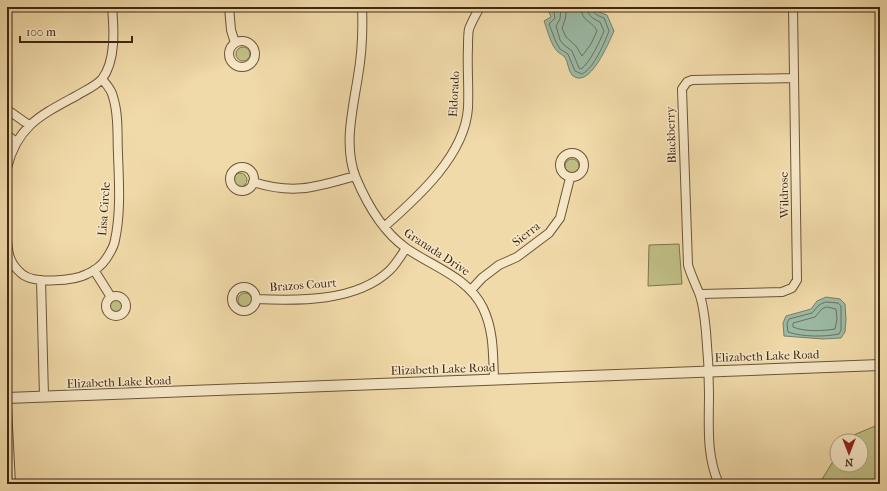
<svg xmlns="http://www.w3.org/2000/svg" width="887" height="491" font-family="'IM FELL French Canon',serif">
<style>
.green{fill:#bfbe84;stroke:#7f734c}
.water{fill:#9bbba7;stroke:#76806c}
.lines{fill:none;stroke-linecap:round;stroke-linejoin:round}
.shore{stroke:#6d725e;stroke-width:1}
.minor-casing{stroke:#6c5439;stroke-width:10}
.tertiary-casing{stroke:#6c5439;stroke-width:12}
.minor{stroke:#f6e7c7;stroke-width:8}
.tertiary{stroke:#f6e7c7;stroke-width:10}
.labels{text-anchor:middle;stroke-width:3;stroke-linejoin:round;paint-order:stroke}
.street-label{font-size:12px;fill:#3f2814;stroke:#f6e7c7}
</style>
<rect width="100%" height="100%" fill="#f1daa9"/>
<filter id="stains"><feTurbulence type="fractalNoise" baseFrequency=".005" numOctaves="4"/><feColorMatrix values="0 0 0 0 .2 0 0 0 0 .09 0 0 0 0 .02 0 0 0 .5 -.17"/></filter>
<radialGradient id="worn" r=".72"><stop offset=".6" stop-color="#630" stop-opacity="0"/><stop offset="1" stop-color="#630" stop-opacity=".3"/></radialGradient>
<path class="green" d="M236 54a7 7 0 1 1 14 0a7 7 0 1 1-14 0Z
M565 166a7 7 0 1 1 14 0a7 7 0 1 1-14 0Z
M233 180a7 7 0 1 1 14 0a7 7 0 1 1-14 0Z
M679 244 682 284 648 286 649 245Z
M238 300a7 7 0 1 1 14 0a7 7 0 1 1-14 0Z
M110 306a7 7 0 1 1 14 0a7 7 0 1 1-14 0Z
M880 424V484H819L837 455V465H861V441H846L849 437Z"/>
<path class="water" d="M553 7H594L599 12 607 15 614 31C609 42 589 91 572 75 568 70 568 62 565 57 563 55 560 54 558 52 550 44 548 31 544 21L551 17 549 12Z
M826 297 840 299 845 304 846 319 845 332 841 338 823 339 784 336 783 323 786 316 811 309 817 301Z"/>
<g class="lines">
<path class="shore" d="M556 7 554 13 555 18 549 24 556 42 560 49 568 54 575 71 582 74C594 68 604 44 609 31L604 18C599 16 592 14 592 7
M561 7 560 19 556 26 560 40 564 45 572 51 579 68 581 69C590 63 600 41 604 31L600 22C593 19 587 15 587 7
M567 7 565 20 562 28 566 37 576 46 582 56 591 44 597 31C593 21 581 22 581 7
M826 302 838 303 841 306V330L839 334C824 337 803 337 788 332L787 324 789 319 812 313 819 305Z
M827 307 836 309 837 319 835 329C823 331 805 332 793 327V323L815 317 822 309Z"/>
<g class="minor-casing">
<path id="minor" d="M229 7 231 30 235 43
M362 7C363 30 362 53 358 76 353 109 343 146 356 178 367 204 382 231 406 248 433 267 468 277 483 308 494 331 493 355 494 380
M229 54a13 13 0 1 1 26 0a13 13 0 1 1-26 0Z
M7 111 12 113 29 125
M7 135 16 142
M560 165a12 12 0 1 1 24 0a12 12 0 1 1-24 0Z
M230 179a12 12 0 1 1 24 0a12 12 0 1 1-24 0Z
M7 168C17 126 41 115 76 96 84 91 96 86 102 79 116 61 114 29 112 7
M253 182C294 195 316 187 355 176
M384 227C418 197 465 155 468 108 469 88 467 67 468 47 468 41 468 34 469 29 472 21 476 14 480 7
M7 239C8 255 10 264 22 274 34 284 74 281 87 274 94 271 102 265 106 259 110 253 114 247 115 240 121 212 119 183 118 154 117 136 119 115 113 97 112 90 106 84 102 79
M94 270 111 297
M41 280 44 397
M232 299a12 12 0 1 1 24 0a12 12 0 1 1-24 0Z
M471 290 482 278 499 265 517 257 549 233 560 218 570 178
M700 294 782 292 792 288 797 280 793 7
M106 306a10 10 0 1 1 20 0a10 10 0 1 1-20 0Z
M256 299C298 301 357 302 390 270 396 264 401 256 406 248
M7 407 11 484
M719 484C706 456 709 424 709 394 709 373 708 353 706 332 705 321 703 303 699 293 695 283 691 275 688 265L682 89 687 82 692 80 794 78"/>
</g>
<g class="tertiary-casing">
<path id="tertiary" d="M7 398 880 365"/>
</g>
<use href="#minor" class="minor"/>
<use href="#tertiary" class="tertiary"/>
</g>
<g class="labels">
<g class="street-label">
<text transform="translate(454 94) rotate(-87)" y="4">Eldorado</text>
<text transform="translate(671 135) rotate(-92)" y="4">Blackberry</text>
<text transform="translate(784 195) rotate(-91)" y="4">Wildrose</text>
<text transform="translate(104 209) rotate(-86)" y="4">Lisa Circle</text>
<text transform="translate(526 234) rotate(-38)" y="4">Sierra</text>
<text transform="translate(437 252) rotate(33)" y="4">Granada Drive</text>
<text transform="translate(303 285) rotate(-4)" y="4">Brazos Court</text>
<text transform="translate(767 356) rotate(-2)" y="4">Elizabeth Lake Road</text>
<text transform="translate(443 369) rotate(-2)" y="4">Elizabeth Lake Road</text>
<text transform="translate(119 382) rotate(-2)" y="4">Elizabeth Lake Road</text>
</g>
</g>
<rect width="887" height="491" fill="none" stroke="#f1daa9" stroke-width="24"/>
<rect x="8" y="8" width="871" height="475" fill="none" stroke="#3f2814" stroke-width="2"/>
<rect x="12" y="12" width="863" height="467" fill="none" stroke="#3f2814"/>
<g transform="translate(849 453) rotate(180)"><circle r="19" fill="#f6e7c7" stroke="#ad9b7f"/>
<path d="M0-3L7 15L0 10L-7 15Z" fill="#8f2418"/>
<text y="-6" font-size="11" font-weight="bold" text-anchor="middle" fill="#3f2814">N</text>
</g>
<path d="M20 36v6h112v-6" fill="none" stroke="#3f2814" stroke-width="2"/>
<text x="26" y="36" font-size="12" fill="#3f2814" stroke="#f6e7c7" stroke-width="3" paint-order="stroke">100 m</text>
<rect width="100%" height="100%" filter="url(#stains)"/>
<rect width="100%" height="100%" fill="url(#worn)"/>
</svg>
